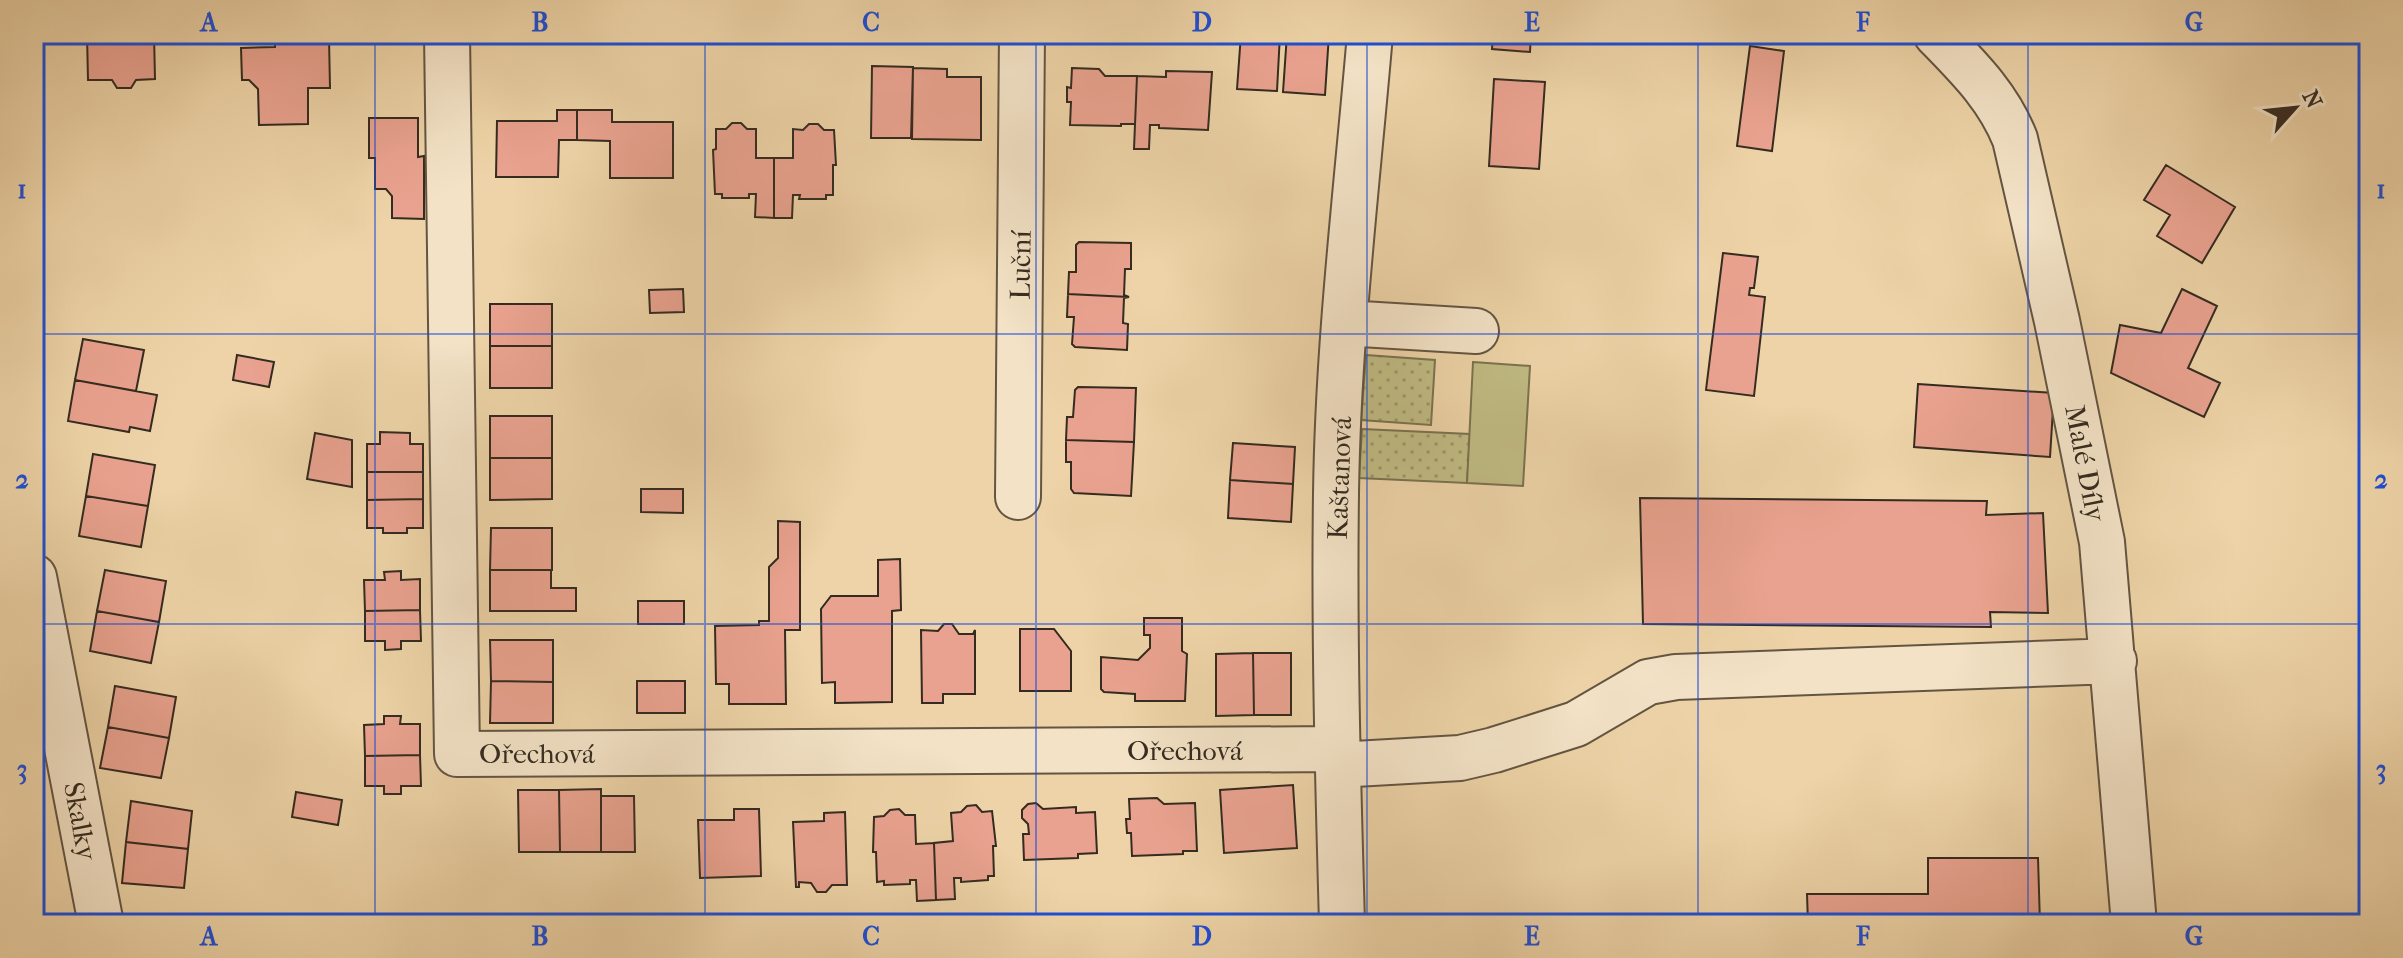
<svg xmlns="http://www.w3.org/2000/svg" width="2403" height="958" font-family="'IM FELL French Canon',serif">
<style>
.green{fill:url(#green-dots);stroke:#7a7251;stroke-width:2}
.pitch{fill:#c0ba82;stroke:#7a7251;stroke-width:2}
.building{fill:#e9a28f;stroke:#352b20;stroke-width:2}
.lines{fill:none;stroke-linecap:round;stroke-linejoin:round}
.minor-casing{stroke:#635542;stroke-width:48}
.minor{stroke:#f3e2c6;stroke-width:44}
.grid{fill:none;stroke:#1d4ed8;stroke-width:2;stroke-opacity:0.55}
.labels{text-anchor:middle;stroke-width:6;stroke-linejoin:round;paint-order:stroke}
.street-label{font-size:28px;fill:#352b20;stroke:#f3e2c6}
.neatline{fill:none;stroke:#1d4ed8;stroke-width:3}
.grid-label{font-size:26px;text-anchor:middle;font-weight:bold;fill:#1d4ed8}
</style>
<defs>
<pattern id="green-dots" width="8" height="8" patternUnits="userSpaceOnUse" patternTransform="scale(2)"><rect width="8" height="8" fill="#c0ba82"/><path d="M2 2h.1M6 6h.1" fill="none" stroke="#9d976a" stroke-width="1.8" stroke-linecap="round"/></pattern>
</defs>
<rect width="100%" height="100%" fill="#edd3a7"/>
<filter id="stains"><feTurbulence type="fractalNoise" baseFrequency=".0025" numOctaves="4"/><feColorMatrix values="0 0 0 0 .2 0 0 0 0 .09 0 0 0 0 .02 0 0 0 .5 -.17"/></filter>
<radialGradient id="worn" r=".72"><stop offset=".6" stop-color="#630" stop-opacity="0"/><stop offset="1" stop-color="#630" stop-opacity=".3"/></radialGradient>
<path class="green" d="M1366 355 1435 360 1431 425 1361 420Z
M1362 429 1470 434 1467 483 1359 478Z"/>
<path class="pitch" d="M1473 362 1530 366 1523 486 1467 483Z"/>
<path class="building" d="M87 34H154L155 79 136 80 131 88H117L112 80H88Z
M1241 34H1280L1277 91 1237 89Z
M1287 34H1329L1325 95 1283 92Z
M1493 34H1531L1530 52 1492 49Z
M329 38 330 88H308V124L259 125 258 89 249 80H242L241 48 275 47V40Z
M1750 46 1784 51 1772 151 1737 146Z
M872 66 913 67 911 138H871Z
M913 68 947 69V77H981V140L912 139Z
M1072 68 1099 69 1105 76H1137L1135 124H1121V126L1070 125 1071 102H1067V87L1071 88Z
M1166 71 1212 72 1208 130 1159 128V125H1150L1149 149H1134L1137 76 1166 77Z
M1494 79 1545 82 1539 169 1489 166Z
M557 110H577V140H559L558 177H496L497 121H557Z
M577 110H612V122H673V178H610V141L577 140Z
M369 118H418V157L424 156V219L392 218V196L386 189H375V158H369Z
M732 123H741L747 129H756V158H774V218L755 217 756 194H749V198H722V194H715L713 150 716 149V129H726Z
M809 124H818L824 130H834L836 165H833V195H826V199H799L800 195H793L792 218H774V158H793V129L803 130Z
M2166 165 2235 207 2202 263 2157 236 2170 215 2144 200Z
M1079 242 1131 243V269H1125L1124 295 1129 297 1068 294 1069 272H1076V245Z
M1723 253 1758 257 1754 288H1750L1749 295 1765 297 1754 396 1706 390Z
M683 289 684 312 650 313 649 290Z
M2182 289 2217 306 2188 368 2220 383 2204 417 2111 373 2120 325 2161 333Z
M1068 294 1129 297 1124 298 1123 323 1128 324 1127 350 1075 347 1072 344 1074 317H1067Z
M490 304H552V346H490Z
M83 339 144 350 136 391 75 380Z
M490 346H552V388H490Z
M237 355 274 362 269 387 233 380Z
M75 380 157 395 150 431 130 427 129 432 68 421Z
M1918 384 2054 393 2050 457 1914 447Z
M1078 387 1136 388 1134 442 1066 440 1067 417H1073L1075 390Z
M490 416H552V458H490Z
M380 432 410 433V444H423V472H367V444H380Z
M315 433 352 440V487L307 479Z
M1066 440 1134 442 1131 496 1074 493 1071 489V462H1066Z
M1233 443 1295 447 1293 484 1230 480Z
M93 454 155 465 148 506 86 496Z
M490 458H552V499L490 500Z
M367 472H423V499L367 500Z
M1230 480 1293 484 1291 522 1228 518Z
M641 489H683V513L641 512Z
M86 496 148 506 141 547 79 536Z
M1640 498 1987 501 1986 515 2043 513 2048 613 1990 612 1991 627 1643 624Z
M423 499V528H407V533H383V528H367V500Z
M778 521 800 522V630H785L786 704H729V684H716L715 626 759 625V621H769V567L778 558Z
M491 528H552V570H490Z
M900 559 901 610 892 611V702L835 703V682L822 683 821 609 831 596H878V560Z
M105 570 166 581 159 622 97 611Z
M490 570H551V588H576V611H490Z
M401 571V580L420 579V610L365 611 364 580H385L384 572Z
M638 601H684V624H638Z
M420 610 421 641H401V649L385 650V641H365V611Z
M97 611 159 622 151 663 90 651Z
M1144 618H1182V651L1187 654 1185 701H1135V694L1104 692 1101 689V657L1138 660 1150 648V635H1144Z
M944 624H952L959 634H973L975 630V694H943V703H922L921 630 938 631Z
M1020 629H1054L1071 651V691H1020Z
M490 640H553V682L491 681Z
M1253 653H1291V715H1254Z
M1253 653 1254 715 1216 716V654Z
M491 681 553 682V723H490Z
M637 681H685V713H637Z
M115 686 176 697 169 738 108 727Z
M384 716H401L400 724H420V755L365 756 364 725 384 724Z
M108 727 169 738 161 778 100 768Z
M420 755 421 786H401V794H384V786H365V756Z
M1293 785 1297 848 1224 853 1220 790Z
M601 789V852H560L559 790Z
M518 790H559L560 852H519Z
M296 792 342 800 338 825 292 817Z
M601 796H634L635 852H601Z
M1157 798 1164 804 1195 803 1197 851H1183V854L1132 856 1131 833H1127L1126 819H1130L1129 799Z
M131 801 192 811 188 849 126 842Z
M1036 803 1043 809 1076 807V813L1095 812 1097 853 1078 854V858L1024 860 1023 834H1029L1028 824 1022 818V810L1028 804Z
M976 805 982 812 992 811 996 846H993L994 876H988V880L961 882V878H954L955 899 936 900 934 843 953 841 951 813 961 812 967 806Z
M734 809H759L761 876 700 878 698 820H734Z
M899 809 905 815H915L916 844 934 843 936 900 917 901 916 880H910V884L884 885V881L877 882 876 852H873L874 817 884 816 890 810Z
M845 812 847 885H832L826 892H817L811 883 799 882V887H796L793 822 824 821V813Z
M126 842 188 849 184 888 122 883Z
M1928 858H2038L2040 924H1808L1807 894H1928Z
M166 915H205V924H140L165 923Z"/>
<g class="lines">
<g class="minor-casing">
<path id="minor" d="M447 34 457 754 1337 749
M1936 34C1968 67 1998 96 2015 139L2057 321 2102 542 2134 924
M1345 323 1476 331
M1018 497 1022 34
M34 577 101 924
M1337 765 1460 758 1494 750 1576 724 1648 682 1676 677 2114 661
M1342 924C1338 781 1334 637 1336 494 1338 340 1357 187 1370 34"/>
</g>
<use href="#minor" class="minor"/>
</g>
<path class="grid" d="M375 34V924M705 34V924M1036 34V924M1367 34V924M1698 34V924M2028 34V924M34 334H2369M34 624H2369"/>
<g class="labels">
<g class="street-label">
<text transform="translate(1020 265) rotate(-89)" y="10">Luční</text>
<text transform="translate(2086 463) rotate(79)" y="10">Malé Díly</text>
<text transform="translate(1339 478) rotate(-88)" y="10">Kaštanová</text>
<text x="1185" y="760">Ořechová</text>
<text x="537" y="763">Ořechová</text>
<text transform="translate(81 821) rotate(79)" y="10">Skalky</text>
</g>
</g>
<rect width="2403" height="958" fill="none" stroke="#edd3a7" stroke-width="88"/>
<g transform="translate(2295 108) rotate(63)" stroke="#f3e2c6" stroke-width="6" paint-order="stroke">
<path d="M0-6L14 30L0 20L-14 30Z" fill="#352b20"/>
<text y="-12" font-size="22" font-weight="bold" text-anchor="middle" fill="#352b20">N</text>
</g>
<rect x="44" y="44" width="2315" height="870" class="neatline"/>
<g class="grid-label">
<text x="209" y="31">A</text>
<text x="540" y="31">B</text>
<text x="871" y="31">C</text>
<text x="1202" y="31">D</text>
<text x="1532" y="31">E</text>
<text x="1863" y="31">F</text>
<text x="2194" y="31">G</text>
<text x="22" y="198">1</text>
<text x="2381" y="198">1</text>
<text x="22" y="488">2</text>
<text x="2381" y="488">2</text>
<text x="22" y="778">3</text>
<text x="2381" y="778">3</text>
<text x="209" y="945">A</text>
<text x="540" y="945">B</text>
<text x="871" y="945">C</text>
<text x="1202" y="945">D</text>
<text x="1532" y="945">E</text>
<text x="1863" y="945">F</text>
<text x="2194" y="945">G</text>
</g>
<rect width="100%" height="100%" filter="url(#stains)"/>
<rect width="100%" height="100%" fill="url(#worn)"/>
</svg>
